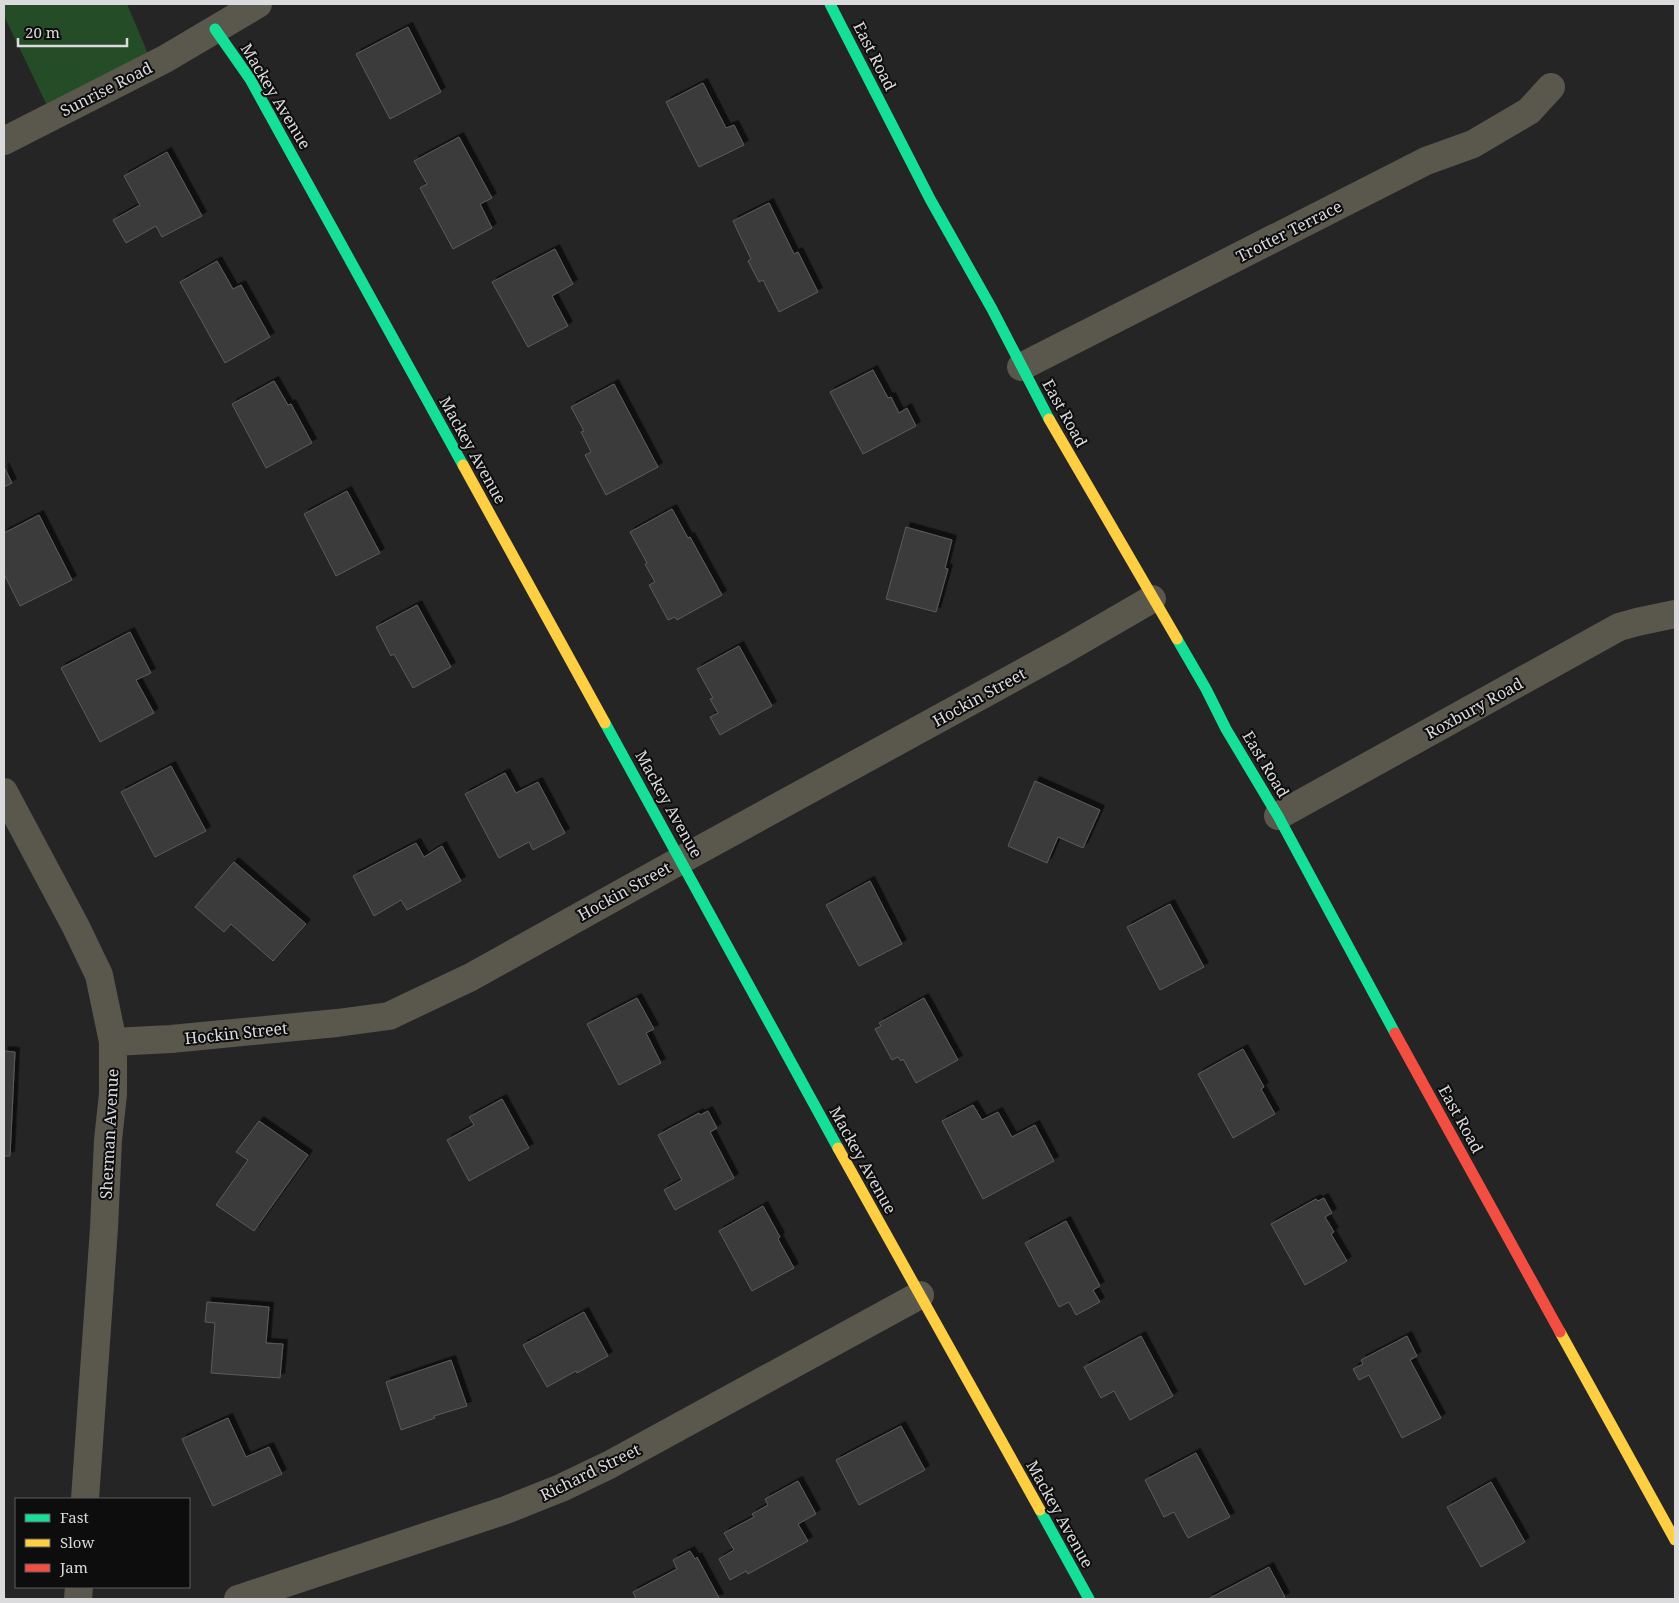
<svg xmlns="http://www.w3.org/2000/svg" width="1679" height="1603" font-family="'Noto Serif',serif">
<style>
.green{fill:#234c27}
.building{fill:#3b3a3a;stroke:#5d5b5c;filter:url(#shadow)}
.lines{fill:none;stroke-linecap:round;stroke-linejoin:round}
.street{stroke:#5a574d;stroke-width:28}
.fast{stroke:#16e098;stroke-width:11}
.slow{stroke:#ffcf43;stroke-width:11}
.jam{stroke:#f24e42;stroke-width:11}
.labels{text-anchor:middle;stroke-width:4;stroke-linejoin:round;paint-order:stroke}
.street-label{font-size:16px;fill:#dbdadc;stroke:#0d0d0e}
</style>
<defs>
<filter id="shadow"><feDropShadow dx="4.5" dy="-4.5" stdDeviation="0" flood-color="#0009"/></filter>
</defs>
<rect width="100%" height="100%" fill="#252525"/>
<path class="green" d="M4 4H127L154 68 53 118 4 16Z"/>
<path class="building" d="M408 27 441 92 390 119 356 54Z
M703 83 726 128 734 125 744 145 699 167 666 102Z
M459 137 492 198 480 204 492 228 453 249 420 188 427 184 414 161Z
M167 152 202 216 162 237 156 226 126 243 113 220 140 205 124 176Z
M769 203 794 254 798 252 818 292 779 312 763 280 759 282 748 261 751 259 733 221Z
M555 249 573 284 552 296 568 326 528 347 492 282Z
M217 261 233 289 241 285 270 337 225 363 180 282Z
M873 370 888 398 891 397 899 413 907 408 916 426 863 454 830 392Z
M274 381 288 405 291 404 312 443 266 468 232 404Z
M614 384 658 467 606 495 585 455 591 452 581 432 584 431 571 407Z
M4 467 12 483 4 487Z
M347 491 380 553 336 576 304 514Z
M672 509 688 538 690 537 722 595 677 620 675 617 668 620 649 585 655 582 645 564 647 563 630 532Z
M39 515 72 580 20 606 4 574V533Z
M906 527 952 540 945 568 948 569 936 612 886 599Z
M417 605 451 667 413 688 394 654 391 656 376 627Z
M130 632 151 673 136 680 154 713 100 742 61 668Z
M739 646 772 706 720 735 710 717 718 713 710 699 713 698 697 669Z
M171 766 206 831 155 857 121 792Z
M505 773 516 793 538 782 565 833 533 850 529 842 499 858 465 794Z
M1035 781 1100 810 1083 848 1058 837 1047 863 1008 846Z
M416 843 424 857 442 846 461 881 407 910 401 900 374 916 353 876Z
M234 862 306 924 273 961 231 924 224 932 195 907Z
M870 881 902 944 859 966 826 905Z
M1170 904 1204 967 1160 990 1127 927Z
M637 998 654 1029 646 1033 661 1063 619 1085 587 1024Z
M924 998 958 1060 916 1083 903 1059 901 1061 898 1057 892 1060 875 1029 881 1026 879 1023Z
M1243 1049 1264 1087 1261 1089 1275 1114 1233 1138 1198 1074Z
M4 1051 15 1052 10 1156H4Z
M502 1099 529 1148 469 1181 447 1140 474 1125 469 1117Z
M973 1105 982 1120 998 1112 1012 1137 1035 1125 1054 1161 983 1199 942 1121Z
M708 1111 717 1128 710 1132 734 1178 675 1210 664 1190 682 1180 658 1135 699 1113 700 1115Z
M259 1121 308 1155 254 1231 216 1205 248 1160 236 1152Z
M1324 1198 1332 1213 1325 1217 1334 1232 1331 1234 1347 1261 1305 1285 1271 1224 1316 1199 1318 1201Z
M763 1206 780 1237 778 1239 794 1268 752 1291 719 1231Z
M1066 1221 1100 1286 1093 1290 1100 1302 1076 1315 1069 1302 1059 1307 1025 1243Z
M207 1302 269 1307 266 1343 283 1344 280 1378 211 1373 215 1323 205 1322Z
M584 1312 608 1356 577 1373 576 1371 547 1387 523 1345Z
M1141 1336 1173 1396 1130 1420 1114 1391 1101 1398 1084 1367Z
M1407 1336 1417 1356 1410 1360 1441 1418 1402 1438 1369 1375 1359 1380 1353 1369 1363 1364 1361 1360Z
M451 1360 467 1406 434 1416 435 1418 401 1430 386 1382Z
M228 1418 246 1457 269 1447 282 1474 213 1506 182 1439Z
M901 1426 925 1470 859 1505 836 1460Z
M1196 1453 1230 1517 1188 1538 1174 1512 1164 1517 1145 1480Z
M798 1481 816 1514 798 1524 808 1541 748 1574 746 1571 730 1580 719 1559 734 1550 724 1533 754 1517 752 1514 768 1505 765 1499Z
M1491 1482 1525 1542 1481 1567 1447 1507Z
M690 1551 695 1559 697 1557 719 1598 716 1599H636L633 1592 677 1569 673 1560Z
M1269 1567 1285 1597 1282 1599H1208Z"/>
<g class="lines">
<path class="street" d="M4 141 165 59 258 4
M1021 367 1426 161 1473 144 1529 111 1551 87
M4 792 76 927 99 975 113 1042V1094L108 1140 104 1228 85 1499
M1278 816 1619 627 1637 622 1675 614
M113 1042 171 1039 337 1023 389 1016 471 977 681 860 1064 650 1152 599
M78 1599 79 1587
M238 1599 506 1510 561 1488 609 1465 920 1295"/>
<path class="fast" d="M830 4 930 199 992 309 1049 419
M215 29 250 79 463 465
M1177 639 1206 689 1226 729 1278 816 1395 1033
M605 723 838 1148
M1040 1510 1089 1599"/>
<path class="slow" d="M1049 419 1177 639
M463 465 605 723
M838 1148 1040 1510
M1560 1332 1675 1540"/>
<path class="jam" d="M1395 1033 1560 1332"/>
</g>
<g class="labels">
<g class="street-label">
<text transform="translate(875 56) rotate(63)" y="6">East Road</text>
<text transform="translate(106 89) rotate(-27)" y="6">Sunrise Road</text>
<text transform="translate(276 96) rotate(59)" y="6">Mackey Avenue</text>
<text transform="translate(1289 231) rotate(-27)" y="6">Trotter Terrace</text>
<text transform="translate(1065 413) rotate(61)" y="6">East Road</text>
<text transform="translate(473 450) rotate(61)" y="6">Mackey Avenue</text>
<text transform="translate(979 697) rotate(-29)" y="6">Hockin Street</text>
<text transform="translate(1474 708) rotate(-29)" y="6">Roxbury Road</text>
<text transform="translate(1266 764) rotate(59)" y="6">East Road</text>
<text transform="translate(669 804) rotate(61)" y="6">Mackey Avenue</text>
<text transform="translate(624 891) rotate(-29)" y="6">Hockin Street</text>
<text transform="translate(236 1033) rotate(-6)" y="6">Hockin Street</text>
<text transform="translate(1461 1119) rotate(61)" y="6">East Road</text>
<text transform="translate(109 1134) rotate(-87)" y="6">Sherman Avenue</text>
<text transform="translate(863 1160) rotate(61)" y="6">Mackey Avenue</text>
<text transform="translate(590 1472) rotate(-26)" y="6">Richard Street</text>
<text transform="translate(1060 1514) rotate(61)" y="6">Mackey Avenue</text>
</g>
</g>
<rect width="1679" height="1603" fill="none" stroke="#dbdadc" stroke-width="10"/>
<rect x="15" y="1498" width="175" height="90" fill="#0d0d0e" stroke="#5f5f60"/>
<rect x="25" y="1514" width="25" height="8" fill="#16e098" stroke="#5f5f60"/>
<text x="60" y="1523" font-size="15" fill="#dbdadc">Fast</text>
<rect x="25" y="1539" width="25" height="8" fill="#ffcf43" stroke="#5f5f60"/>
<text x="60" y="1548" font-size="15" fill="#dbdadc">Slow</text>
<rect x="25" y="1564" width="25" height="8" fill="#f24e42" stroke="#5f5f60"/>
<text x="60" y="1573" font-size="15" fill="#dbdadc">Jam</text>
<path d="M18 38v8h109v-8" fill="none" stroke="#dbdadc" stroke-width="2.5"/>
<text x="25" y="38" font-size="15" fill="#dbdadc" stroke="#0d0d0e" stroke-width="4" paint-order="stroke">20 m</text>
</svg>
